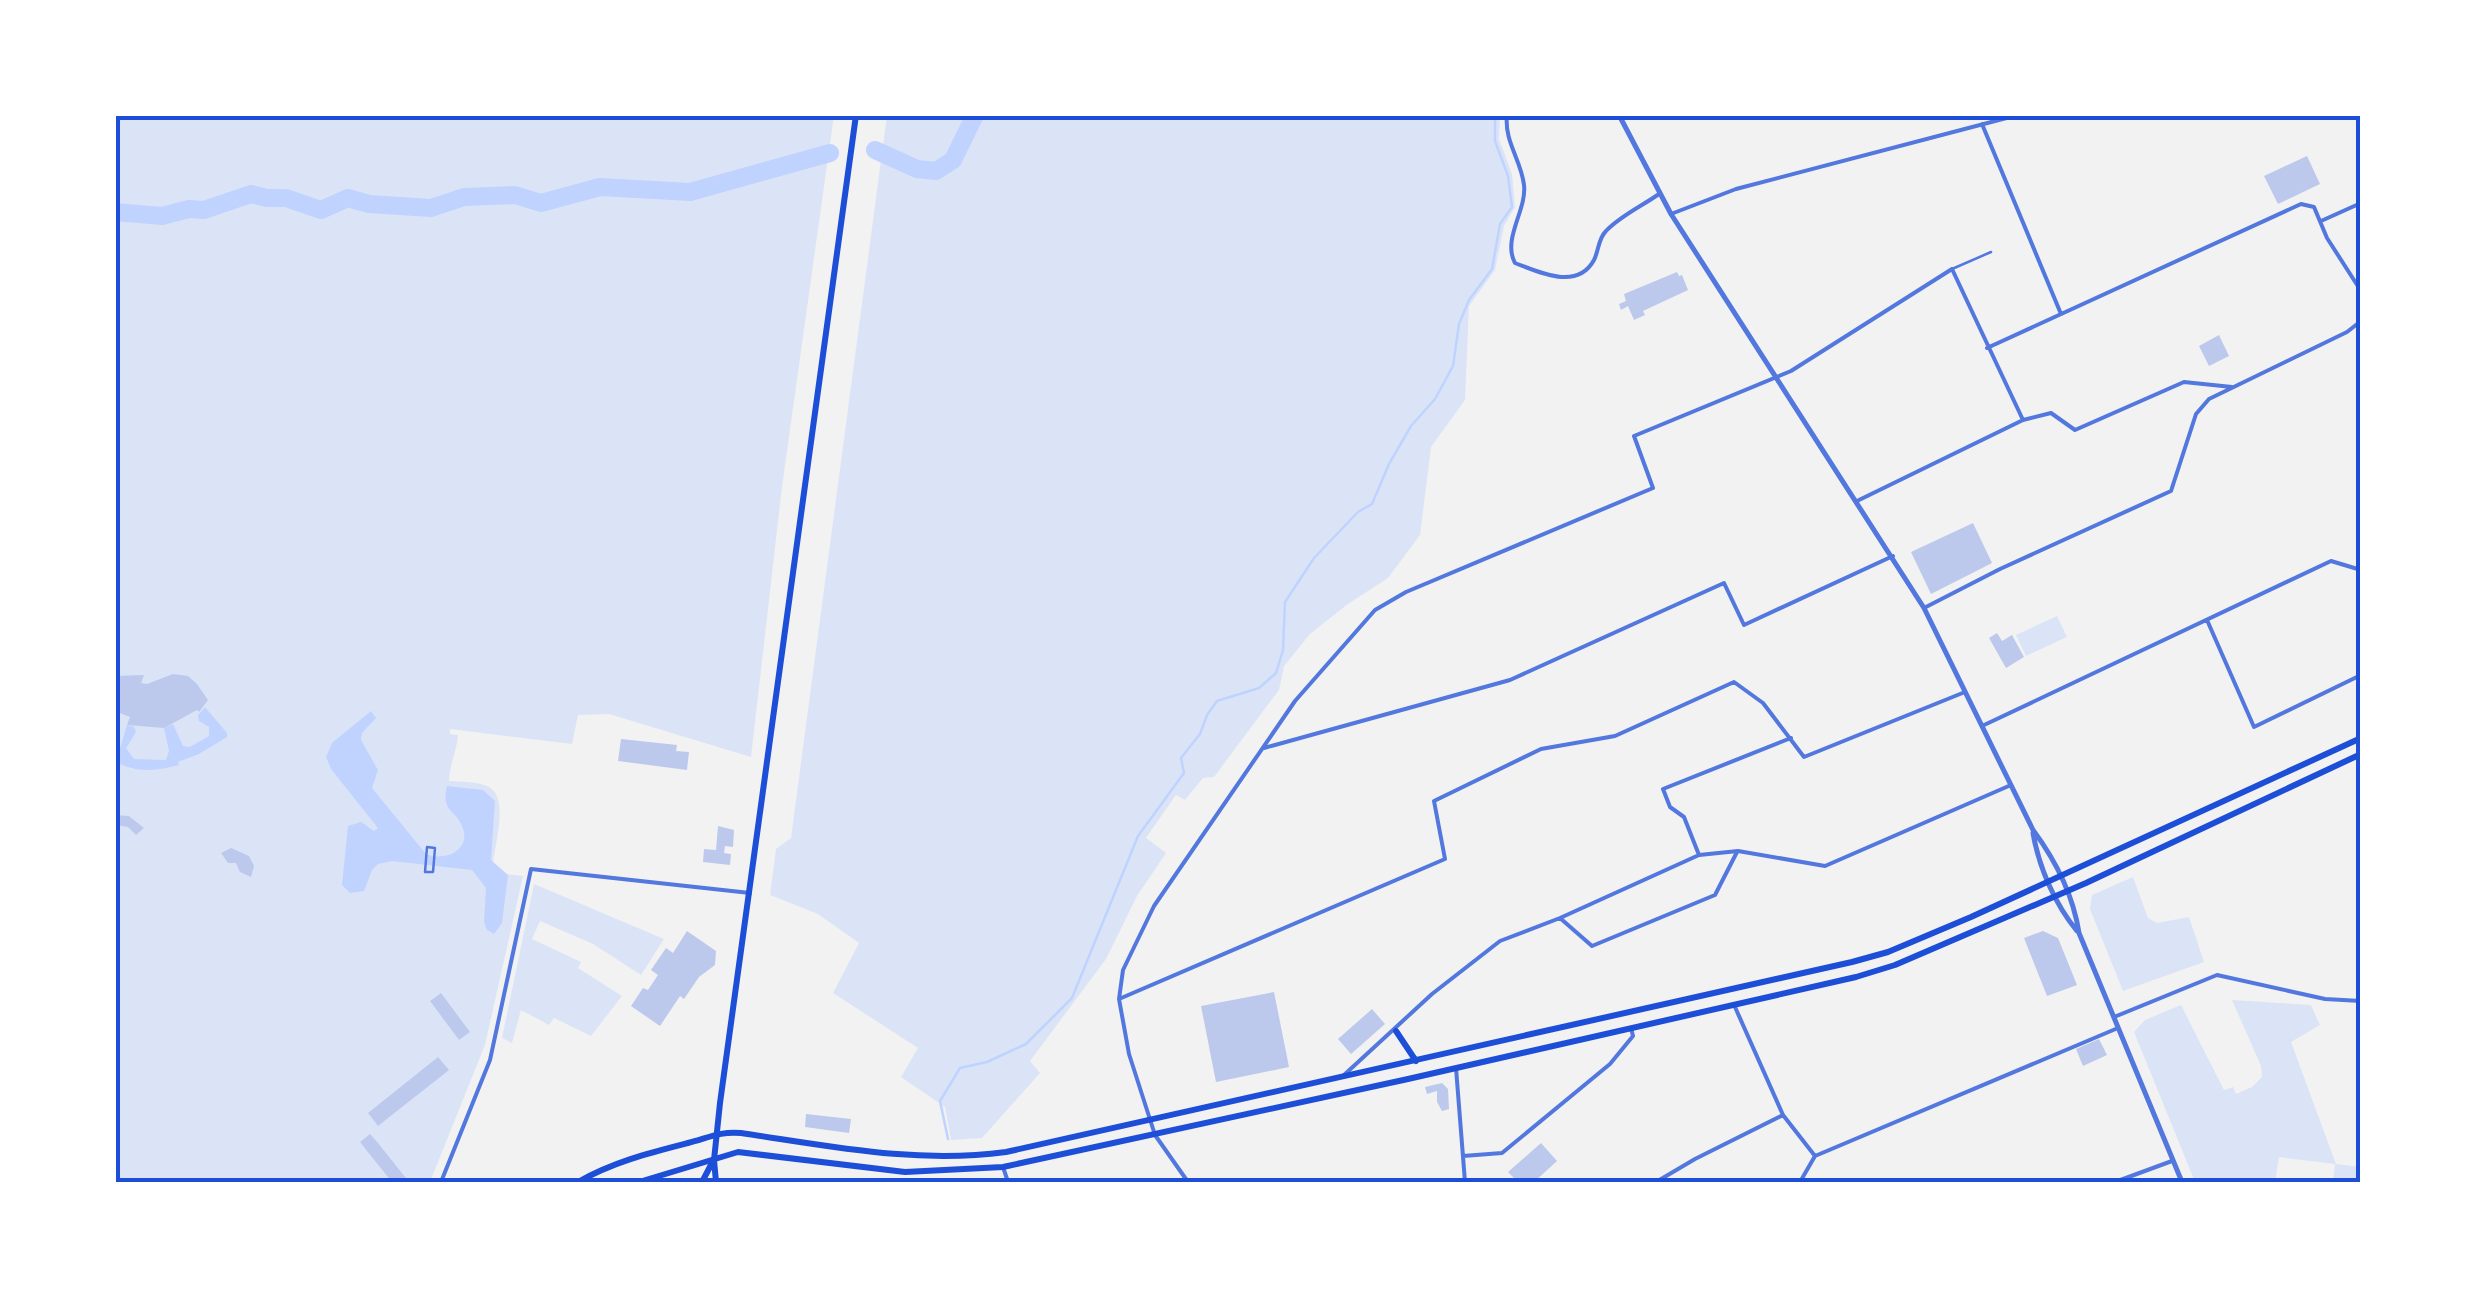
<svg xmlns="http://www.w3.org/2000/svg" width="2476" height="1297" font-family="'Golos Text',sans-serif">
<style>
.green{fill:#dbe4f7}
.water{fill:#bfd3fe}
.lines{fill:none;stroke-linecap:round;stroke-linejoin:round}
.stream{stroke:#bfd3fe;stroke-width:2.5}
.river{stroke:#bfd3fe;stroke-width:18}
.building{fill:#bdc9ec}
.service{stroke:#5277de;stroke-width:2.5}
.pedestrian{stroke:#5277de;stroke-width:2.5}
.minor{stroke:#5277de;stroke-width:4}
.tertiary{stroke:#5277de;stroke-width:5}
.secondary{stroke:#1d4ed8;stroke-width:6}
.primary{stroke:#1d4ed8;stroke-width:6}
.neatline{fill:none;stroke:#1d4ed8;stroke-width:4}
</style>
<rect width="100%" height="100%" fill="#f2f2f2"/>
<path class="green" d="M115 115H834L782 487 751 757 609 714 578 715 572 744 450 729V734L458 735C457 751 450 762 449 781 461 782 478 781 489 787 509 798 495 844 493 863L505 874 523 876 485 1045 430 1182H115Z
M887 115H1500L1499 139 1512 174 1515 207 1504 226 1495 270 1469 306 1465 400 1431 447 1420 535 1388 578 1348 604 1310 634 1284 666 1279 690 1214 777 1203 778 1185 800 1176 795 1146 838 1166 853 1137 896 1106 959 1030 1061 1040 1073 982 1138 951 1140 945 1107 901 1077 918 1048 833 993 859 943 818 914 770 895 776 849 791 838Z
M2057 616 2067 637 2026 656 2016 635Z
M2133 877 2148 918 2157 923 2189 917 2204 962 2123 991 2090 909 2092 895Z
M534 884 664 939 641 975 593 944 540 921 532 939 581 962 578 968 622 996 591 1036 554 1018 549 1025 521 1010 512 1043 502 1038Z
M2232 1000 2311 1005 2320 1025 2291 1042 2336 1164 2361 1167V1182H2333L2335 1164 2279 1157 2275 1182H2195L2134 1032 2145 1020 2181 1005 2224 1090 2233 1087 2236 1094 2252 1087 2262 1077 2261 1066Z"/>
<path class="water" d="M205 707 227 733V737L199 754 178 762 179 765C157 771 136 773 116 762L127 725 134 727 136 732 126 748 134 759 166 760 169 751 164 728 173 724 183 746 190 747 209 736V727L199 721 198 715Z
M371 711 376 718 362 733 361 740 378 770 372 788 426 854C448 863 475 847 460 822 456 814 448 811 446 802 445 799 446 790 447 786L483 790 495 801 491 860 508 875 502 923 494 934 487 930 484 922 486 888 472 870 392 861 378 864 372 870 364 891 350 893 342 885 348 826 361 822 374 831 378 828 331 769 326 757 332 743Z"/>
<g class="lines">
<path class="stream" d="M948 1139 940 1101 960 1068 987 1062 1026 1044 1072 998 1138 836 1184 773 1181 758 1200 734 1207 715 1217 701 1259 688 1276 673 1283 650 1285 602 1314 558 1358 512 1372 504 1389 464 1411 426 1435 399 1453 366 1459 324 1469 300 1492 269 1500 224 1512 207 1508 176 1495 141V115"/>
<path class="river" d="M875 150 917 169 936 171 953 160 975 115
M115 212 162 216 189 209 204 210 251 194 267 198H286L321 210 348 198 369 204 431 208 464 197 515 195 541 203 600 187 690 192 830 153"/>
</g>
<path class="building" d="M2307 156 2320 184 2278 204 2264 176Z
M1677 272 1679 276 1682 275 1688 290 1643 311 1645 315 1634 320 1628 306 1621 310 1619 304 1626 301 1624 294Z
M2219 335 2229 356 2209 366 2199 346Z
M1973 523 1992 563 1931 594 1911 552Z
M1997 633 2002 641 2012 635 2024 657 2006 668 1989 638Z
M173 674 188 676 197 684 208 700 199 712 197 710 164 728 127 725 130 717 115 711V676L144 675 141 683 147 684Z
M621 739 677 745 676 751 689 752 687 770 618 761Z
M115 815 129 816 144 828 136 835 128 827 115 825Z
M718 826 734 830 733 847 725 846 724 853 731 854 730 865 703 862 704 849 716 850Z
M231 848 249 856 254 866 251 877 240 872 236 863H228L221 853Z
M687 931 716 951 715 965 699 977 684 999 680 996 660 1026 631 1006 643 988 648 990 658 975 651 970 666 948 673 953Z
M2043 931 2058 938 2077 985 2047 996 2024 938Z
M1274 992 1289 1067 1216 1082 1201 1006Z
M441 993 470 1032 459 1040 430 1001Z
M1372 1009 1385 1024 1351 1054 1338 1039Z
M2099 1039 2107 1055 2083 1066 2076 1049Z
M438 1057 449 1070 378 1126 368 1113Z
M1442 1083 1448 1089 1449 1109 1442 1111 1437 1102V1091L1427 1094 1425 1087Z
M806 1114 851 1119 849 1133 805 1127Z
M370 1134 378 1143 409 1182H392L367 1151 360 1142Z
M1541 1143 1557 1161 1534 1182H1518L1508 1172Z"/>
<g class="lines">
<path class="service" d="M1952 269 1991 252"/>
<path class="pedestrian" d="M427 847 435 848 433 872H425Z"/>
<path class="minor" d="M1507 115C1504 142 1521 159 1524 185 1527 210 1502 239 1515 263 1539 272 1577 291 1594 260 1599 250 1598 239 1606 231 1620 216 1642 206 1659 194
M1982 124 2061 314
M1671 214 1736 189 2018 115
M2321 221 2361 203
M1987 348 2301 204 2314 207 2327 238 2361 291
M1857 501 2023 420 2051 413 2075 430 2184 382 2232 387
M1924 608 2000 569 2171 491 2196 414 2209 399 2347 332 2361 321
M2207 620 2254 727 2361 675
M1982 726 2331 561 2361 570
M1264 748 1510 680 1724 583 1744 625 1893 556
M1699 855 1684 817 1670 807 1663 789 1791 738
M1560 918 1592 946 1715 895 1737 852
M1119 999 1445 859 1434 801 1541 749 1615 736 1734 682 1763 703 1804 757 1965 692
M1735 1007 1783 1115 1815 1156
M2114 1017 2217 975 2325 999 2361 1001
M1456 1068 1465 1182
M1344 1075 1432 994 1500 941 1560 918 1699 855 1738 851 1825 866 2011 785
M1463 1156 1502 1153 1610 1064 1633 1036 1631 1028
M1003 1167 1008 1182
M441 1182 490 1060 531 869 750 893
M1188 1182 1155 1135 1129 1054 1119 999 1123 970 1154 906 1295 701 1375 610 1406 592 1653 488 1634 436 1791 371 1952 269 2023 420
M1656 1182 1695 1159 1783 1115
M1800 1182 1815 1156 2118 1028
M2115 1182 2172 1161"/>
<path class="tertiary" d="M1619 115 1671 214 1924 608 2033 830C2056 861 2073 894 2079 933L2182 1182
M2033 833C2039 868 2055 904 2077 931"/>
<path class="secondary" d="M702 1182 713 1161
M716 1182 714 1160 720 1103 856 115"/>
<path class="primary" d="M1396 1031 1416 1061
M578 1182C613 1162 649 1153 688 1143 708 1138 720 1131 741 1133 830 1146 915 1164 1006 1152L1852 962 1888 952 1971 917 2361 738
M639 1182 738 1152 905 1172 1003 1167 1408 1079 1856 977 1895 965 2086 883 2361 754"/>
</g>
<rect width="2476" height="1297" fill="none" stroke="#ffffff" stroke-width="235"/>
<rect x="118" y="118" width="2240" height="1062" class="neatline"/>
</svg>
